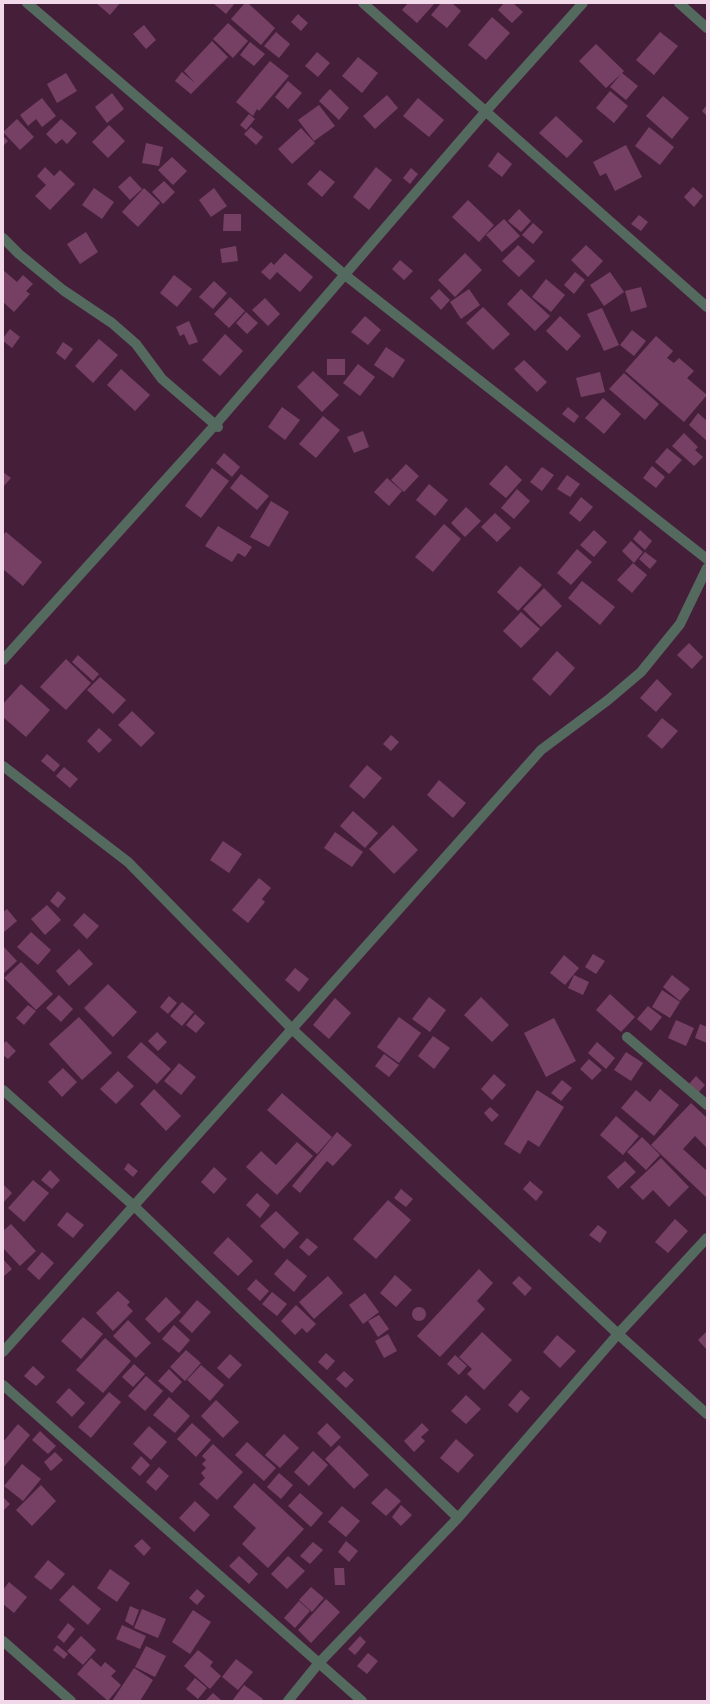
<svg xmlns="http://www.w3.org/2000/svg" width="710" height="1704" font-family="Roboto,sans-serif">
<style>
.building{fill:#764065}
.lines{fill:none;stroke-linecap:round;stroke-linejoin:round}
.minor{stroke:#556a5e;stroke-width:10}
</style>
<rect width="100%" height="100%" fill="#451f3a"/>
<path class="building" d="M96 3H120L110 15Z
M213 3H235L226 14Z
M245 3H248L275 28 261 45 231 19Z
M408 3H435L417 23 402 10Z
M441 3H452L461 11 447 28 431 15Z
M504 3H513L523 12 512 23 498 10Z
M298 14 308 23 301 31 291 22Z
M492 17 510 33 486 60 468 45Z
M228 23 248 41 233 58 213 39Z
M144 25 156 40 146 49 133 34Z
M276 32 290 44 279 58 264 46Z
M660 32 678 46 654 75 636 60Z
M212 41 228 57 191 94 175 81 182 72 195 83 184 71Z
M250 42 265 54 254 66 240 55Z
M596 44 624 71 622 73 638 86 626 100 610 87 621 74 606 88 579 61Z
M317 52 330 63 318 77 305 66Z
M358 57 378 73 362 93 342 76Z
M270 61 289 76 259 111 257 109 253 116 236 102Z
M66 73 77 91 57 103 47 84Z
M288 81 302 93 288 109 275 97Z
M330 89 349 108 339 120 319 101Z
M610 91 628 106 614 123 596 108Z
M112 93 124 109 107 123 95 107Z
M387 95 398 108 375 129 363 116Z
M663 96 689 118 672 139 646 116Z
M42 98 56 116 42 127 36 119 28 126 20 115Z
M418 98 444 120 429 137 403 116Z
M319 105 335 126 314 141 298 120Z
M707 105V116L702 111Z
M249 114 255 119 246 130 240 125Z
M556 116 583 141 567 158 539 133Z
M17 119 34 137 20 150 3 132Z
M61 119 77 133 67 144 62 139 56 144 46 134Z
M109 125 125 141 108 158 92 142Z
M251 127 263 137 256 145 244 134Z
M649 127 674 147 660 165 635 146Z
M301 128 315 143 292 164 278 149Z
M3 136 8 141 3 146Z
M146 143 163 147 159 166 142 163Z
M626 145 642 177 615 191 606 173 600 176 593 162Z
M498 152 512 164 502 177 488 166Z
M172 157 187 171 173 185 158 170Z
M45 167 54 176 60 170 75 184 50 210 35 196 46 185 37 176Z
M376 167 392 180 369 210 353 197Z
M411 168 418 174 410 184 403 178Z
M320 170 335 182 322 197 307 184Z
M130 176 142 189 130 200 118 187Z
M164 181 175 192 163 204 152 192Z
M693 187 703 196 694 207 684 197Z
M94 188 114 202 102 219 82 205Z
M144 188 160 203 138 227 122 212Z
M214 188 227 206 211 217 199 200Z
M468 200 494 225 479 242 452 217Z
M519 209 531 221 521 232 508 221Z
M224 214H241V231H223Z
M639 215 648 222 641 231 631 224Z
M504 219 520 236 502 252 486 235Z
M533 223 543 232 533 244 522 235Z
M86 232 98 252 80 264 67 244Z
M518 245 535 261 519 277 502 261Z
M586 245 603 261 588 277 571 260Z
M236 246 238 261 222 263 220 249Z
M285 253 313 277 300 292 277 272 270 280 261 272 271 262 274 265Z
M465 253 482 270 455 297 438 280Z
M400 260 413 271 404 280 392 269Z
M3 270 17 282 23 275 33 284 26 291 30 294 14 312 3 302Z
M575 272 585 280 574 294 564 285Z
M610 272 624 292 604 306 590 285Z
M174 275 192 289 177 307 160 293Z
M546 279 565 295 551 312 532 297Z
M214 281 227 293 213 309 199 297Z
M641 287 647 307 631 312 625 291Z
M439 289 450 300 441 310 430 298Z
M469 289 480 305 461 319 450 302Z
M521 289 550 316 535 331 507 304Z
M230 297 245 311 229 328 214 314Z
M265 298 280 314 268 326 252 310Z
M483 307 510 334 493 350 466 323Z
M602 308 619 345 604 351 587 314Z
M246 312 258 323 247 334 236 323Z
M365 316 381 330 368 345 351 332Z
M560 316 581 336 567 351 546 331Z
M189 321 198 342 189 345 184 334 180 336 176 327Z
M10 329 20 337 12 348 3 341V338Z
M632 330 646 341 634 356 620 345Z
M225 334 243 351 220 376 202 360Z
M656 336 673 351 667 358 674 363 679 358 694 371 687 378 707 395 684 422 625 371Z
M99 339 118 355 93 383 75 366Z
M63 342 73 349 65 360 56 353Z
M386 347 405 360 393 378 374 365Z
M327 359H345V375H327Z
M524 360 547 382 537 392 514 369Z
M358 364 375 377 360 396 343 383Z
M121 369 150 395 135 411 107 385Z
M313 371 339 395 322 412 297 387Z
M600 372 605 392 581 397 576 378Z
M624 373 659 404 645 420 609 389Z
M603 398 621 414 604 434 585 418Z
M282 407 300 420 285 440 268 427Z
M568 407 579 416 574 423 562 414Z
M698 413 707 421V441L689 425Z
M323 416 340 430 316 458 299 444Z
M363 431 369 447 354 453 347 437Z
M684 433 698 447 695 450 703 457 694 466 672 446Z
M667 448 682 460 669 474 655 462Z
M224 453 240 467 232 477 216 463Z
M406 464 419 476 404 492 391 480Z
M506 465 522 480 506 498 489 484Z
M652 466 665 477 656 488 643 478Z
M542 467 554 475 542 491 530 482Z
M212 468 229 481 201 518 185 506Z
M3 472 11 478 3 487Z
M241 474 269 496 257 510 230 488Z
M567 475 580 484 570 497 557 489Z
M387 478 402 491 389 506 374 492Z
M429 484 448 500 435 516 416 500Z
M517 489 530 501 514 519 501 508Z
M581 497 593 507 580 522 569 513Z
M271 501 289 512 269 547 250 537Z
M466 507 481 521 465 537 451 523Z
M495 513 511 528 497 542 481 527Z
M444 524 461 539 433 572 415 557Z
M218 526 252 547 245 557 238 553 232 562 205 546Z
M594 530 607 542 594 557 580 545Z
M640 530 652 541 645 550 633 539Z
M6 532 42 562 23 586 3 569V535Z
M631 541 643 552 634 563 622 551Z
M577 549 592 562 571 585 557 573Z
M645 552 657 561 650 569 639 559Z
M633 563 647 575 632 593 617 580Z
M520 566 542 585 518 611 497 592Z
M582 581 615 607 600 625 568 598Z
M544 588 562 606 541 627 523 609Z
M521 612 540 629 521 648 503 631Z
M689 643 703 657 692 669 677 655Z
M557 651 575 668 550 696 532 679Z
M78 655 99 674 93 681 72 662Z
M66 659 91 683 66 710 40 687Z
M100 677 126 700 113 714 87 690Z
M657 679 672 694 656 712 640 698Z
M21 684 50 710 26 737 3 717V704Z
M132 711 155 733 141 747 118 725Z
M662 718 678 731 662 749 647 736Z
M99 728 112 740 99 753 87 741Z
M391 735 399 742 391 751 383 744Z
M47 754 60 765 54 772 41 761Z
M367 765 382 778 364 799 349 786Z
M64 767 78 779 70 788 56 776Z
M439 780 466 803 453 818 427 795Z
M353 811 378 833 365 848 340 826Z
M393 825 418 850 394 874 369 849Z
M335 832 363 852 352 867 324 848Z
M223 841 242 854 229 873 210 860Z
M259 878 271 888 262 899 265 902 248 923 232 910Z
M58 891 66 898 58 908 50 901Z
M47 905 61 920 45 935 31 919Z
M7 909 17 921 3 933V912Z
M84 913 99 926 87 939 73 925Z
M31 932 51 950 38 965 17 947Z
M3 946 17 961 3 974Z
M79 949 93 964 69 986 56 971Z
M593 954 605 961 596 974 585 967Z
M564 955 579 968 565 985 550 973Z
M21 962 53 994 36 1010 4 978Z
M295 968 309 979 299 992 285 980Z
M574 975 589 982 583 995 568 988Z
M672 975 690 989 680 1001 663 987Z
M108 984 137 1012 113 1037 84 1008Z
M662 990 680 1002 670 1018 652 1007Z
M610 994 635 1017 621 1032 596 1010Z
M59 995 73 1009 61 1022 46 1008Z
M169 996 177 1003 168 1014 160 1007Z
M429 997 446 1010 430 1032 412 1019Z
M481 997 509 1025 492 1042 464 1015Z
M335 998 351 1013 329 1039 313 1025Z
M182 1002 194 1012 182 1026 170 1016Z
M28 1005 36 1011 24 1025 16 1018Z
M648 1006 662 1017 651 1031 637 1019Z
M195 1014 205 1023 196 1033 186 1025Z
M79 1017 112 1053 82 1080 49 1044Z
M399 1017 421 1033 399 1063 377 1047Z
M554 1018 576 1061 546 1077 524 1033Z
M676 1020 694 1028 686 1046 668 1038Z
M700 1024 707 1027V1043L695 1038Z
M157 1032 167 1042 158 1051 148 1041Z
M433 1036 450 1048 434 1069 418 1056Z
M6 1041 16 1051 8 1059 3 1055V1044Z
M141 1042 171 1069 157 1084 127 1057Z
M597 1042 615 1058 606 1069 588 1053Z
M626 1052 643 1063 631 1081 614 1070Z
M384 1054 399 1065 389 1077 375 1066Z
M589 1059 602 1070 592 1080 580 1069Z
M179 1063 196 1077 181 1095 164 1081Z
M63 1068 77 1082 62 1097 48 1082Z
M118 1071 134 1086 116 1104 100 1089Z
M494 1074 506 1085 492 1100 481 1089Z
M696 1076 705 1085 698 1093 689 1084Z
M562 1080 572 1088 561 1101 551 1093Z
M154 1089 181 1116 166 1131 140 1104Z
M660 1089 679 1105 654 1136 621 1108 636 1090 650 1102Z
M537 1090 564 1107 539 1147 528 1140 520 1154 504 1144Z
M282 1093 332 1137 317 1154 267 1110Z
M691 1103 707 1118V1148L695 1136 683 1149 707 1171V1198L651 1145Z
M490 1107 499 1115 492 1122 484 1113Z
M616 1116 639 1136 623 1155 600 1135Z
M337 1132 352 1145 333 1166 327 1161 300 1193 292 1186Z
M642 1137 660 1155 646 1170 627 1152Z
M297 1142 313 1156 277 1195 246 1167 261 1151 276 1165Z
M661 1158 689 1187 669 1207 653 1190 643 1200 630 1187Z
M625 1161 636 1172 618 1189 607 1177Z
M128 1163 138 1171 133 1177 124 1169Z
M214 1167 227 1179 214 1194 201 1182Z
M50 1170 60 1180 52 1189 41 1180Z
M33 1180 49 1193 24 1222 8 1208Z
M530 1181 543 1192 536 1201 523 1189Z
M3 1184 12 1193 3 1203Z
M401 1189 413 1199 406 1207 394 1198Z
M257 1193 270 1205 260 1218 246 1205Z
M388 1200 411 1220 376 1259 353 1239Z
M276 1211 299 1233 284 1249 260 1226Z
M67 1212 84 1225 73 1238 57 1225Z
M675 1219 688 1231 668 1253 655 1242Z
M11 1224 36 1251 20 1266 3 1248V1231Z
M598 1225 607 1232 600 1243 589 1235Z
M228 1237 253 1261 238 1276 213 1253Z
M307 1238 318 1247 309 1256 299 1247Z
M42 1252 54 1263 39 1280 27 1269Z
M3 1259 12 1269 3 1277Z
M287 1259 307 1276 294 1292 274 1274Z
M479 1269 493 1283 477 1301 485 1309 440 1357 417 1336Z
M395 1275 412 1290 396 1307 380 1293Z
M328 1276 343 1293 314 1319 299 1302Z
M519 1276 532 1288 525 1296 512 1283Z
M256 1279 269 1291 260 1301 247 1289Z
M118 1291 130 1302 127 1305 133 1311 113 1331 96 1313Z
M272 1292 287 1304 277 1316 262 1304Z
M365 1293 379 1312 363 1324 349 1305Z
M166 1297 181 1312 159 1333 145 1319Z
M197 1300 211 1312 192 1333 179 1321Z
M296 1305 316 1324 307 1333 302 1328 295 1335 281 1321Z
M412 1314a7 7 0 1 1 14 0a7 7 0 1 1-14 0Z
M379 1315 389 1329 378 1337 368 1321Z
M83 1317 103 1334 81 1359 61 1341Z
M128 1320 151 1343 136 1358 113 1336Z
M174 1325 190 1340 179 1353 162 1339Z
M707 1331V1350L698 1340Z
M482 1332 512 1360 484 1390 467 1374 472 1369 459 1357Z
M388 1334 397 1351 384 1358 375 1341Z
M557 1335 576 1351 560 1368 543 1352Z
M105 1338 131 1361 103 1393 76 1370Z
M186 1350 201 1363 185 1381 170 1367Z
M326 1353 335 1361 327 1370 318 1362Z
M230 1354 242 1365 229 1379 217 1368Z
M455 1355 467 1366 459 1375 447 1364Z
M134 1364 145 1374 133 1387 122 1377Z
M201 1365 224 1385 210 1401 187 1380Z
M33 1366 45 1377 36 1386 24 1376Z
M169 1369 182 1382 172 1393 158 1381Z
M344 1371 354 1380 346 1388 336 1379Z
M146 1376 163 1391 145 1411 128 1396Z
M69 1388 85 1403 72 1417 56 1402Z
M521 1390 530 1398 517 1413 508 1405Z
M109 1392 121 1402 91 1438 78 1427Z
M466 1395 481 1409 466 1424 451 1411Z
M169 1397 190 1416 175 1433 153 1415Z
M216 1400 239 1422 223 1438 201 1416Z
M192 1423 211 1440 196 1457 177 1439Z
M327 1423 341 1437 331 1447 317 1433Z
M422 1423 429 1430 421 1437 425 1441 414 1452 404 1441Z
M18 1424 30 1435 3 1468V1442Z
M149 1426 167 1442 151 1460 133 1444Z
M40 1431 56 1446 48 1454 32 1440Z
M284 1434 299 1448 280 1468 265 1455Z
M456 1439 474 1455 458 1473 440 1458Z
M247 1442 276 1468 264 1481 235 1455Z
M213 1444 243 1472 217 1500 199 1484 205 1478 201 1473 206 1468 202 1464 206 1460 202 1456Z
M339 1445 369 1475 354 1489 325 1459Z
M313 1451 328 1465 309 1486 294 1472Z
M55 1452 63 1460 51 1471 44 1462Z
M141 1456 150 1465 140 1476 131 1468Z
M22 1464 41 1479 23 1501 4 1486Z
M159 1467 169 1476 156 1491 146 1482Z
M279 1473 293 1485 281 1499 267 1487Z
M254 1483 304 1529 268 1568 242 1544 256 1528 233 1507Z
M41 1485 56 1501 32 1526 16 1510Z
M386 1488 401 1501 386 1516 371 1503Z
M300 1493 323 1513 311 1527 288 1506Z
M3 1497 10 1504 3 1511Z
M195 1501 210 1515 194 1532 179 1518Z
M401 1505 412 1515 401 1526 392 1517Z
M342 1506 360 1521 346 1537 328 1522Z
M142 1539 151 1548 144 1556 134 1546Z
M346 1541 358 1551 349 1562 338 1552Z
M313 1542 323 1550 310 1564 300 1556Z
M239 1556 258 1574 249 1584 229 1566Z
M288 1556 305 1571 287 1589 271 1574Z
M48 1560 65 1574 51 1590 34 1577Z
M334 1568H344L345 1585H335Z
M110 1569 130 1583 117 1602 97 1588Z
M9 1582 27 1597 14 1613 3 1604V1590Z
M73 1585 101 1609 88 1625 59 1600Z
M311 1587 324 1598 312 1612 299 1600Z
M197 1589 205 1596 197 1605 189 1598Z
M326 1599 340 1612 311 1643 298 1630Z
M299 1601 310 1611 295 1628 284 1618Z
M130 1606 139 1610 133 1626 125 1621Z
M142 1609 166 1619 158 1638 134 1628Z
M193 1610 211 1622 190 1654 172 1642Z
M68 1623 75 1629 64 1643 57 1637Z
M122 1625 146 1636 140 1649 116 1639Z
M81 1636 96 1650 83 1665 67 1651Z
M360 1636 366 1642 355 1655 348 1649Z
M57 1645 68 1654 64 1659 53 1650Z
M146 1646 166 1656 155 1677 135 1667Z
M198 1650 213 1662 210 1666 221 1676 210 1689 184 1666Z
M368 1653 378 1661 367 1674 357 1666Z
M91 1658 101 1667 105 1662 116 1671 111 1676 121 1685 108 1701 77 1674Z
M236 1659 253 1672 238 1690 222 1677Z
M134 1668 153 1680 140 1701H112Z
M195 1678 207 1688 198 1699 186 1689Z
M244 1685 263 1699 262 1701H232Z
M213 1693 222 1701 206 1700Z"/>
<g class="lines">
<path class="minor" d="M27 3 345 275 707 559
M363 3 707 307
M679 3 707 28
M3 238 19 254 63 290 112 323 136 344 162 379 218 427
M3 660 215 425 486 111 583 3
M3 766 128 862 292 1029 541 750 608 700 641 672 680 624 707 568
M627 1037 707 1105
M3 1090 134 1206 458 1518
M3 1352 292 1029 618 1334 707 1414
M3 1385 362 1701
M3 1641 71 1701
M288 1701 318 1664 458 1518 618 1334 707 1238"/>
</g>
<rect width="710" height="1704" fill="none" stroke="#f2d9e9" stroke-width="8"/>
</svg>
